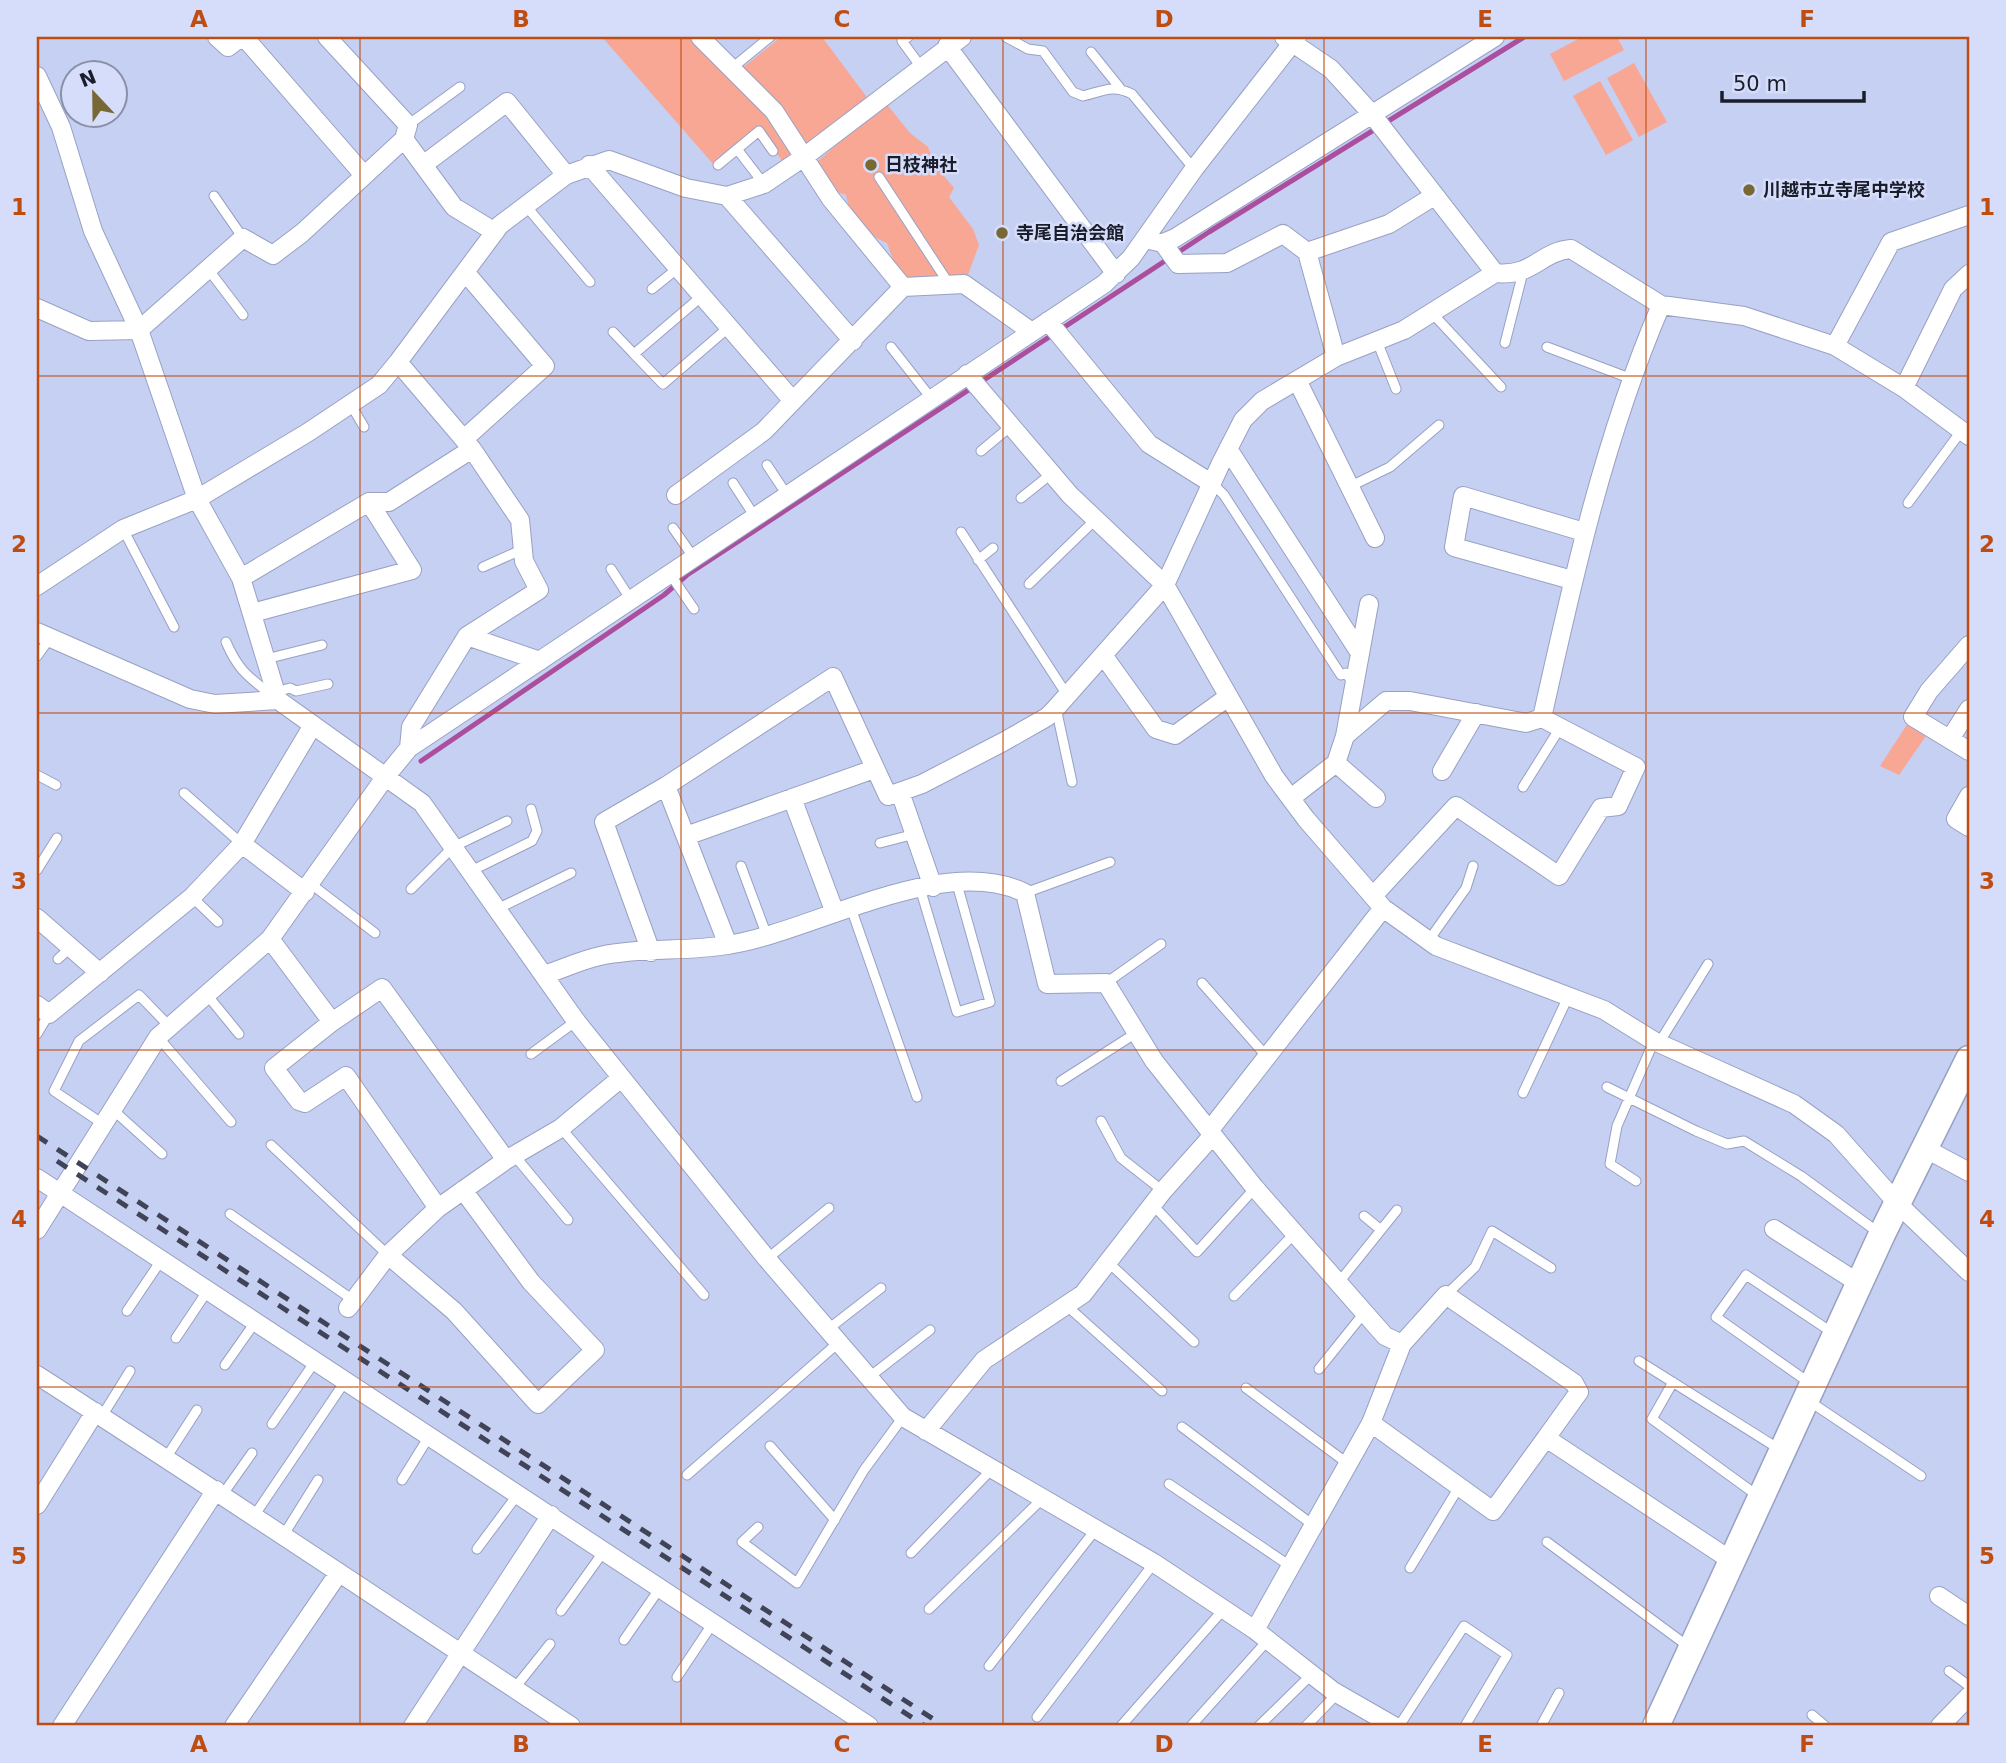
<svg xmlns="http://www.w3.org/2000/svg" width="2006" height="1763" font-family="'DejaVu Sans','Noto Sans JP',sans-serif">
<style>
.green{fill:#f8a795}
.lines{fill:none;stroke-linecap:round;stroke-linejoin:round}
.stream{stroke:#aa4e9d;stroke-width:5}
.lane-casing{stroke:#98a1c3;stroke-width:11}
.street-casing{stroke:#98a1c3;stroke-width:20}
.secondary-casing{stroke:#98a1c3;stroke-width:29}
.lane{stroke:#fff;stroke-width:9}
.street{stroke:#fff;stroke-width:18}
.secondary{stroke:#fff;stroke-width:26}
.rail{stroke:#404456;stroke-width:5;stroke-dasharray:12 12;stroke-linecap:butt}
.grid{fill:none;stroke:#bf4d12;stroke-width:2;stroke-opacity:0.55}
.poi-dot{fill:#776836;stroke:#d5ddfa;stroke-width:2.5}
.labels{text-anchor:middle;stroke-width:5;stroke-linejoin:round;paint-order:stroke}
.poi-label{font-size:18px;font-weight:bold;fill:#1a1d2a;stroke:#d5ddfa;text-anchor:start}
.neatline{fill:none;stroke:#bf4d12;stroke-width:2.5}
.grid-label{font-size:23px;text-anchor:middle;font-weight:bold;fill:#bf4d12}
</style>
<rect width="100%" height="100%" fill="#c6d0f3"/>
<path class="green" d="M602 37H694L749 89 797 151 785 165 759 128 714 165Z
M781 37H822L869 100 805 149 742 68Z
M1582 37H1617L1624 50 1564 81 1550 54Z
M1634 63 1667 122 1639 137 1607 78Z
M1600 81 1633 140 1606 155 1573 96Z
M885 102 910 133 928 147 935 165 954 188 949 197 973 229 979 245 968 275 912 282 902 277 896 268 887 243C867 235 849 217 846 195L834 191 818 161Z
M1908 723 1928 733 1899 775 1880 766Z"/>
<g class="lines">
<path class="stream" d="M421 761 664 595 687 575 1209 232 1524 37"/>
<g class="lane-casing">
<path id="lane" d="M908 37 902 41 921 67
M1006 37 1028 49 1043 51 1073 92 1083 96C1103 91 1113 84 1132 94L1194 169
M1091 52 1120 88
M732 68 770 37
M408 125 460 87
M737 149 764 184
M718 165 759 131 773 151
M879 177 949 284
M214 196 243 238
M526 206 590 282
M208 269 243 315
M652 289 678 268
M702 296 634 354 663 384 729 327
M1432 313 1501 387
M613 332 634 354
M1377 341 1396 389
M1505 343 1523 272
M891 347 931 398
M1547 347 1632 379
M351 405 364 427
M981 451 1011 426
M767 465 787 495
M733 483 755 517
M1212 483 1224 495 1341 675 1346 673 1354 685
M1351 486 1390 467 1439 425
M1021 498 1051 474
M1908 503 1962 430
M673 528 694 558
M123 529 174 627
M961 532 1067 695
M978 560 993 548
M483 567 521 550
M611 569 631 600
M670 574 694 609
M1029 584 1095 520
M226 642C239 672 249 677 274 697
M37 656 50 638
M266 659 322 645
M276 692 290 688 296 691 328 684
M1056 708 1072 782
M37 775 56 785
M1523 787 1560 728
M184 793 242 844
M880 843 915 834
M741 866 767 936
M37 870 57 838
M471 871 532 841 537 831 531 809
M311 884 375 933
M920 888 957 1012 990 1002 957 884
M411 889 453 847 507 821
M1025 893 1110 862
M192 897 218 922
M851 908 917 1097
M497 909 571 873
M1429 940 1466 888 1473 866
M58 959 71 947
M1106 983 1161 944
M1202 983 1268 1058
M208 996 239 1034
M37 1034 49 1014
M158 1037 231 1122
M1659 1043 1708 964
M531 1054 576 1021
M1061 1081 1136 1033
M1607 1087 1696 1131 1727 1144 1744 1141 1801 1176 1879 1233
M1523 1093 1568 997
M112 1109 162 1154
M1101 1121 1121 1158 1163 1191
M103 1124 54 1091 79 1041 139 995 171 1028
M561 1128 704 1295
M271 1145 388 1255
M514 1155 568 1220
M1636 1181 1610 1164 1617 1126 1654 1041
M1153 1205 1197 1252 1255 1188
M230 1214 353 1300
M1364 1216 1381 1230
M767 1259 829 1208
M1109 1263 1194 1342
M1340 1281 1397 1210
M1446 1295 1475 1267 1492 1231 1551 1268
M1234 1296 1295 1233
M1067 1306 1162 1391
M127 1311 162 1259
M827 1330 881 1288
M176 1338 208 1290
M1639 1361 1779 1449
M225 1365 256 1321
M1319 1369 1364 1313
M868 1378 930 1330
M1673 1382 1652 1419 1758 1496
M1811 1384 1716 1317 1746 1275 1833 1333
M1246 1388 1347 1463
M1809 1401 1921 1476
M102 1416 130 1371
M272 1424 316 1360
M1182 1427 1313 1525
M770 1446 835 1520
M166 1458 197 1410
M687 1475 838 1343
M402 1480 430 1435
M1169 1484 1290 1566
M223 1494 252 1453
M254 1516 346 1380
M758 1527 742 1542 797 1583 864 1470 903 1417
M283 1536 318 1480
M1547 1542 1689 1647
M477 1549 518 1494
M911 1553 991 1470
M1410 1568 1459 1487
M929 1609 1041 1500
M561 1611 604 1551
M624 1640 660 1588
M989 1666 1096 1529
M1949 1671 1969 1686
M677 1677 713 1623
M514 1689 550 1644
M1812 1715 1825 1726
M1037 1717 1154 1563
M1121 1726 1223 1610
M1191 1726 1268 1640
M1259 1726 1312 1674
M1306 1726 1338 1693
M1399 1726 1464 1626 1507 1655 1465 1726
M1541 1726 1559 1693"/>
</g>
<g class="street-casing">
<path id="street" d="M217 37 228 47 241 37
M244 37 363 174
M327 37 408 125 404 139
M700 37 774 111 831 199 903 287 964 284 1032 332
M1284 37 1331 69 1371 113 1495 273C1534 277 1539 252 1571 249L1661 305 1744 316 1835 346 1904 388 1969 436
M947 46 1116 274
M37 76 61 127 93 231 139 330 197 499 241 578 278 700
M423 165 507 102 566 175
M589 165 793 401
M727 196 764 184 804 157 962 37
M1145 239 1163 243 1175 238 1495 37
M1163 243 1178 264 1227 263 1283 234 1307 252 1336 357
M1307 252 1389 224 1434 196
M37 308 89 331 139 330 243 238 273 255 302 233 404 139 454 207 495 232
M1048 321 1149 444 1211 483
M1835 346 1891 242 1969 215
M398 362 500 225 566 175 609 160 686 188 727 196 853 341
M967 374 1070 495 1165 585 1274 776 1306 819 1383 908 1436 946 1604 1010 1654 1041 1794 1104 1836 1134 1897 1203 1969 1272
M1297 380 1375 538
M1904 388 1953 289 1969 274
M464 439 545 366 466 273
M1228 449 1360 653
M676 495 764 431 903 287
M241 578 369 502H389L472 449
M1572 580 1454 547 1463 496 1584 532
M37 586 123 529 197 499 307 433 379 385 398 362 472 449 520 520 524 561 539 590 467 636 411 727 409 748
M252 613 412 570 369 502
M37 632 190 699 215 704 278 700 422 803 576 1021 767 1259 903 1417 1154 1563 1255 1630 1333 1691 1394 1726
M467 636 540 661
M1969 645 1929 691 1913 717 1969 751
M1103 655 1156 729 1175 735 1228 697
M1345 736 1386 701H1410L1526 723 1542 718C1573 578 1604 438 1661 305
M1950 739 1969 709
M1336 763 1376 798
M1442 771 1476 713
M666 786 728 945
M900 792 933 887
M1969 796 1956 819 1969 827
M792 798 835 913
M1291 798 1336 763 1345 736 1369 604
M686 836 874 769
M242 844 305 892
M1373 896 1456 806 1559 876 1601 808 1618 806 1636 767 1542 718
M37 918 100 973
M270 939 332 1022
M651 952 604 822 666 786 833 677 888 796 922 784 1003 742 1047 717 1056 708 1165 585 1221 463 1243 420 1262 401 1336 357 1404 330 1495 273
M544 975C563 969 581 960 600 956 641 947 685 952 727 945 811 933 942 852 1025 893L1047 984 1106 983 1154 1061 1255 1188 1385 1336 1402 1344 1446 1295 1574 1383 1579 1392 1546 1438 1732 1561
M37 1005 49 1014 192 897 242 844 313 725
M1209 1131 1383 908
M1926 1149 1969 1172
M37 1178 869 1726
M438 1208 346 1076 305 1103 299 1101 274 1068 332 1022 382 988 506 1160
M1774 1229 1860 1284
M37 1230 158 1037 270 939 386 776 409 748 1104 284 1131 258 1194 169 1297 37
M388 1255 454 1311 538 1404 595 1350 531 1282 463 1190
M348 1308 388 1255 438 1208 506 1160 561 1128 621 1078
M37 1375C216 1490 393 1609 571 1726
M1371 1423 1493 1511 1546 1438
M926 1431 984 1360 1083 1294 1163 1191 1213 1135
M37 1505 95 1412
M1939 1596 1969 1616
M1255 1630 1371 1423 1402 1344
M62 1726 216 1490
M234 1726 338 1574
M413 1726 551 1515
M1940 1726 1969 1696"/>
</g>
<g class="secondary-casing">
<path id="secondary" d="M1656 1726 1882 1234 1969 1059"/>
</g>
<use href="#lane" class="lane"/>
<use href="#street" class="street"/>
<use href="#secondary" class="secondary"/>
<path class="rail" d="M37 1136 944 1726
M57 1161 925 1726"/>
</g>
<path class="grid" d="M360 37V1726M681 37V1726M1003 37V1726M1324 37V1726M1646 37V1726M37 376H1969M37 713H1969M37 1050H1969M37 1387H1969"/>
<g class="poi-dot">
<circle cx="871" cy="165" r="7"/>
<circle cx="1749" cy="190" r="7"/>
<circle cx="1002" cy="233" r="7"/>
</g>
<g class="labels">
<g class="poi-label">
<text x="885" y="171">日枝神社</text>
<text x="1763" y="196">川越市立寺尾中学校</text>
<text x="1016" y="239">寺尾自治会館</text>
</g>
</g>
<rect width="2006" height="1763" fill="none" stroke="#d5ddfa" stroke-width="77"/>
<g transform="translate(94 94) rotate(338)"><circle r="33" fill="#d5ddfa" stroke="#8a90a7" stroke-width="2"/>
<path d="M0-5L12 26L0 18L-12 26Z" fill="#776836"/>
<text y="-10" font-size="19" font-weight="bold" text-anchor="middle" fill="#1a1d2a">N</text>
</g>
<path d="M1722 91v10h142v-10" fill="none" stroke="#1a1d2a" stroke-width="3.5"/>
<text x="1733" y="91" font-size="21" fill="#1a1d2a" stroke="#d5ddfa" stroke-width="5" paint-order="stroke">50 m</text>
<rect x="38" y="38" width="1930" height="1686" class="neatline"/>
<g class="grid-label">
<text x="199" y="27">A</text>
<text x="521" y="27">B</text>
<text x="842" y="27">C</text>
<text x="1164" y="27">D</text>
<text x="1485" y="27">E</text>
<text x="1807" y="27">F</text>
<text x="19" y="215">1</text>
<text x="1987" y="215">1</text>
<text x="19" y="552">2</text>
<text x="1987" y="552">2</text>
<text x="19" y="889">3</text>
<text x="1987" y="889">3</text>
<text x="19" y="1227">4</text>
<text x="1987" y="1227">4</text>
<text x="19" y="1564">5</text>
<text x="1987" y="1564">5</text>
<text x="199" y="1752">A</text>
<text x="521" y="1752">B</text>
<text x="842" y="1752">C</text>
<text x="1164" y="1752">D</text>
<text x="1485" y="1752">E</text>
<text x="1807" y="1752">F</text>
</g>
</svg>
